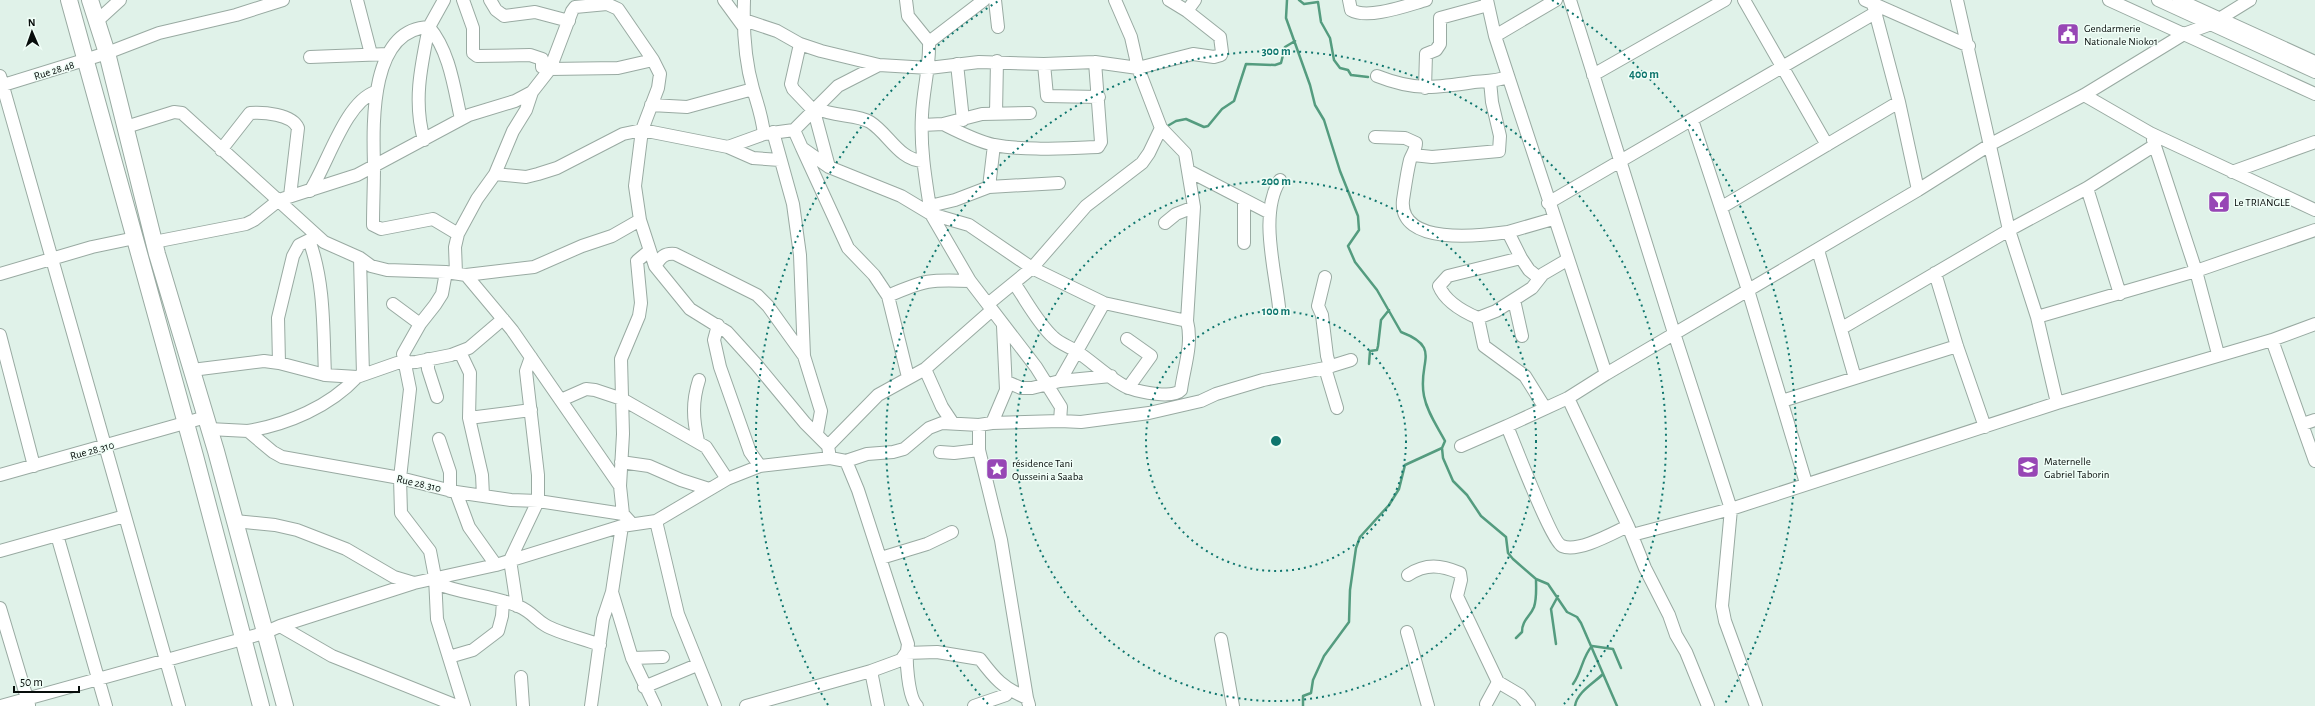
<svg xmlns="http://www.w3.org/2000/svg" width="2315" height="706" font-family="'Alegreya Sans',sans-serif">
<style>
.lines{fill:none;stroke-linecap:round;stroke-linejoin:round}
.stream{stroke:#549c7f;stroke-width:2.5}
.minor-casing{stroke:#99aaa2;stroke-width:14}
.major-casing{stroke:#99aaa2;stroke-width:18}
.minor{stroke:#fff;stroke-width:12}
.major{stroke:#fff;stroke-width:16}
.ring{fill:none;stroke:#0f766e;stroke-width:2;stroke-dasharray:2 4}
.labels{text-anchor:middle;stroke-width:3;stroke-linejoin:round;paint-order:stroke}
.poi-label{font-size:11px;fill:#070d0b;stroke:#f0fef7;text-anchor:start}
.street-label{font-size:11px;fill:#070d0b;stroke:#f0fef7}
.centre{fill:#0f766e;stroke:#f0fef7;stroke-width:2}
.ring-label{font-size:12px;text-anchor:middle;font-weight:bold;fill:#0f766e;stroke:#f0fef7;stroke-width:3;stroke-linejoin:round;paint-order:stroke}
</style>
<rect width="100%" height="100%" fill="#e0f2e9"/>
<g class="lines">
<path class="stream" d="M1287 0 1286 18 1310 85 1315 105 1324 120 1340 171 1358 216 1359 230 1348 246 1355 262 1377 290 1401 332C1443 348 1417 362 1424 396 1427 412 1437 426 1445 441L1442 448 1443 458 1453 481 1467 495 1481 516 1506 537 1508 553 1513 559 1536 579 1548 584 1567 612 1577 617 1581 623 1617 706
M1299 0 1304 4 1318 2 1321 22 1330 38 1334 60 1340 68 1348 70 1351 75 1368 77
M1164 128 1176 121 1186 119 1204 127 1208 126 1222 109 1234 101 1246 64 1275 65 1281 63 1285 47 1295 41
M1369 364 1370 351 1377 350 1378 346 1381 320 1389 310
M1516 638 1522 632C1522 620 1530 617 1534 607 1537 598 1536 588 1536 579
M1556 644 1551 609 1558 596
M1573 684C1582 672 1582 657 1592 646L1613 649 1621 668
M1303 706V696L1311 693 1313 680 1324 656 1349 622 1350 590 1356 548 1360 537 1389 505 1399 489 1405 465 1442 448
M1575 706C1577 692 1594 683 1603 674"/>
<g class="minor-casing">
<path id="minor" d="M357 0 371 54
M444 0 429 27C369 29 373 125 374 167 374 186 373 206 373 225L381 229 433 219 458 234
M463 0 473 28V53L477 56 530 55 542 59V67L550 69 618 68 653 60
M490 0 496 10 504 16 535 12 569 21
M724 0 743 26
M744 0C743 29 745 61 753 89 758 106 762 116 764 134
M906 0 908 16 929 42
M984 0 929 42C930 67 923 90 922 115 920 149 926 182 931 214L969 225 1032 268 1104 303 1187 321
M995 0 998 27
M1349 0 1351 10C1368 20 1408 5 1426 0
M1487 0 1495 36 1606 374
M1570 0 1674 333 1731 509 1722 606 1725 621 1756 706
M1744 0 1827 145
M1865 0 1969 46
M1957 0 2009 230 2037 317 2057 403
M2109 0 2315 94
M2158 0 2315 72
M2179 0 2315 62
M1873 4 1899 102 1918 190
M1187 11 1195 0
M744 20 777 31 800 44 821 51 879 65
M97 21 120 0
M429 27C450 52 454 88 461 119
M1495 36 1556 0
M800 44 791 84 793 89 814 111 829 167
M310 57 388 54
M957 64 963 120
M1044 64 1047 96 1099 97
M1593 75 1725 0
M0 76 179 706
M1377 76C1415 91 1435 88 1474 82 1485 81 1497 81 1508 77
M0 86 107 53 159 33 236 15 283 0
M1425 88 1426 54 1436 50 1440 44V18L1488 5
M2084 95 2150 133 2315 210
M651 105 687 107 753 89
M816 108C833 117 857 114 870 122 889 134 899 160 923 161
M996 113 997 61
M1692 120 1748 290 1806 483
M943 124C959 132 976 141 994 145 1027 151 1064 148 1098 147L1101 142 1095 62
M922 125 943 124 982 114 1030 113
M126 127 174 112 182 113 324 242 360 258 371 266 387 270 446 272 466 275 512 330 620 486
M794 130 802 148 829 167 901 196 931 214 970 281 1036 367 1061 407 1060 421 992 423
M773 132 793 204 800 255 804 356 821 411 817 433
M1375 137 1405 138 1416 143C1416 150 1412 154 1410 160 1407 172 1405 187 1403 200 1398 246 1480 236 1508 232
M424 140C413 102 421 66 429 27
M2153 140 2196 271 2218 354
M728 147 764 134 794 130 838 86 879 65 929 68 979 62 1044 64 1095 62 1138 68 1193 54 1214 57 1221 55 1222 52 1220 37 1187 11 1169 0
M802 148 848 248 874 275 888 296 908 377
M221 150 250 113C263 112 292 114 298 128L290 196
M1413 155 1432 157 1499 151 1500 136 1492 102 1490 81
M1189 171 1270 213
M2232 172 2315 142
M495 174 526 177 538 174 557 168 623 134 642 130 728 147 753 158 780 160
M989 187 1059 183
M2087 188 2120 294
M310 191C328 163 345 103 375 92
M1244 200V243
M1548 203 1875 13
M930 206 955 200 989 187 994 145
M1722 207 1899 102
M1165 223 1176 214 1194 207
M309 240C325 283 323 330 325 375
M154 242 246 224 254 220 279 200 357 175 469 115 515 101 532 92 550 69 572 11 575 7 607 4 618 9 653 60 660 74 658 88 642 130 635 186 640 220 655 266 690 309 727 332 756 364 805 423 828 446 830 458
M1818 250 1855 378
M360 258 363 375
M1521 258 1529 270 1539 278
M655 266C661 257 664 253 675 254L757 295 768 306 804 356
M446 272 442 294 435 305 420 324 403 354 410 389 400 478 401 513 430 551 435 577 437 619 464 706
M456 273 455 247 458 234 477 199 495 174 513 131 526 110 532 92
M1935 273 1957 346 1985 427
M0 274 92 247 135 238
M466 275 534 267 582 246 612 236 640 220
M1325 277 1318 306 1322 315 1327 356 1330 367
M1014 283C1026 300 1037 322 1053 337 1060 344 1071 347 1079 353 1094 363 1113 382 1129 388 1140 392 1173 399 1181 390 1184 367 1193 344 1187 321L1194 207 1185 153 1161 128
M888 296C924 280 931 279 970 281
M1514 300 1522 336
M393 304 420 324
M988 304 1032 268 1086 206 1142 163 1149 153 1161 128 1138 68 1131 37 1115 0
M1279 307C1275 269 1259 213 1280 180
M2037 317 2196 271 2315 230
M1478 318 1496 311 1532 288 1543 274 1567 260
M718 325 714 340 720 367 750 452 760 466
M1842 328 2009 230 2087 188 2155 145
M0 335 34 466
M1127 339 1151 356 1128 388
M2272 340 2315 461
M460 352 470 373 469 418 482 475 483 496
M428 359V369L437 397
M279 363 278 318 293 256 299 245 317 236
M1325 368 1337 408
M925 369 942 407 952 422
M192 370 264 361 279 363 325 375 357 377 397 363 416 362 451 355 469 348 503 319
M1060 381 1104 303
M1007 382 1021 388H1032L1060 381 1111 376
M1568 398 1628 526 1645 568 1669 615 1676 635 1686 652 1708 706
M561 400 586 389 595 390 622 399 706 447 727 479
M1782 401 1957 346
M1545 408 1525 376 1484 346 1478 318C1464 312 1445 301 1439 286L1448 276 1521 258 1508 232 1553 219
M469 418 531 410
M1060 421 1081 422 1149 413 1201 401 1216 394 1263 380 1325 368 1351 360
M2303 424 2315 420
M979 425V450L1001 540 1027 698
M1507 426 1568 398 1606 374 1918 190 1991 144 2084 95 2184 34 2211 24 2250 0
M209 429 248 431 273 452 282 457 400 478 456 492 511 500 538 501 623 514 632 524
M248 431C288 424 329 407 357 377
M439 439 450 472V491
M698 441C693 419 692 402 699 380
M828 446 878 395 925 369 992 310
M1461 446 1507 426C1514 443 1552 542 1562 546 1578 553 1613 533 1628 526
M940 452 954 453 979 450
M846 461 858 490 908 644C905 657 908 697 917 706
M621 462 649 466 681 480 709 489
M0 475 206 417
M456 492 469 527 496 565
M623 514 620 486 623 434 621 359 639 316 641 303 637 261 649 251
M235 521 275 525 297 530 346 549 394 577 414 583 496 565 622 526 656 521 727 479 760 466 830 458 846 461 867 454 893 452 904 449 929 428 942 423 979 425 992 423 1006 390 1003 326
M656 521 678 614 715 706
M57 535 106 706
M1632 535 1731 509 2057 403 2272 340 2315 324
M0 551 125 516
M881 558 927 544 952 532
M1408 575C1426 563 1441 565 1460 573L1461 580 1457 596 1498 682 1486 704
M435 583C462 594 491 595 518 606 532 612 535 619 545 625 558 633 585 639 600 645
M612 592 632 658 655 706
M517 606 510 560 538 501V475L527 380 526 371 531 357
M0 608 29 705
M280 626 414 583
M1407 632 1428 706
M1221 639 1233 706
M906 653 937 652 980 659C995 679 1003 688 1027 698L1029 705
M449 657 473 650 498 631 502 616 503 601
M632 658 663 657
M871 671 901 660 906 653
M521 677 523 706
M1498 682 1520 695 1529 706
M644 687 697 665
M1 706 264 633 280 626 332 656 457 706
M591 706 603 619 612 592 622 526
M746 706 871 671 878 706
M974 706 1006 695 1008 690"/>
</g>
<g class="major-casing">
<path id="major" d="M69 0 195 456 261 706
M90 0 107 53 157 254 216 451 285 706"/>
</g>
<use href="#minor" class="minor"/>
<use href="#major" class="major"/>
</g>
<g class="ring">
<circle cx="1276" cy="441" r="130"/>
<circle cx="1276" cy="441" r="260"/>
<path d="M988 704A390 390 0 1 1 1564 704"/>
<path d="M828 705A520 520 0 0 1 1000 0M1552 0A520 520 0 0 1 1724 705"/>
</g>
<defs>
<g id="civic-square" transform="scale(1.15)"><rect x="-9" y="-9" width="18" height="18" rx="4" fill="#9746b5" stroke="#f0fef7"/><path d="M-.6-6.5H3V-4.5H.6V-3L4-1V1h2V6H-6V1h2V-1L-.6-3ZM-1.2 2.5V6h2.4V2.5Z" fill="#fff"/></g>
<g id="bar-square" transform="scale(1.15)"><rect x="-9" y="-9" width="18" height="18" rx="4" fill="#9746b5" stroke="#f0fef7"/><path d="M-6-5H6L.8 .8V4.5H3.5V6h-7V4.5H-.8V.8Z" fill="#fff"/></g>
<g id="school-square" transform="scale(1.15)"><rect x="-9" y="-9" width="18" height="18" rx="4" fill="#9746b5" stroke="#f0fef7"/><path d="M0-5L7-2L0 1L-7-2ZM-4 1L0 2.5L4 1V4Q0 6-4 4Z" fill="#fff"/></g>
<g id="sight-square" transform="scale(1.15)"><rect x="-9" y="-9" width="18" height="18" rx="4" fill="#9746b5" stroke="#f0fef7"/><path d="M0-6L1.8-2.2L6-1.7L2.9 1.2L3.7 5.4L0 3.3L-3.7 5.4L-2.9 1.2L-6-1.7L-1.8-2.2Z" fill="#fff"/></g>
</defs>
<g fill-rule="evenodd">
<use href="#civic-square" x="2068" y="34"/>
<use href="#bar-square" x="2219" y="202"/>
<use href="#school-square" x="2028" y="467"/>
<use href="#sight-square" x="997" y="469"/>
</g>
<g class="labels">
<g class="poi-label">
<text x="2084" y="32">Gendarmerie<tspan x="2084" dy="13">Nationale Nioko1</tspan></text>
<text x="2234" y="206">Le TRIANGLE</text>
<text x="2044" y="465">Maternelle<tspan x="2044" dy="13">Gabriel Taborin</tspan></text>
<text x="1012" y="467">résidence Tani<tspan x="1012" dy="13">Ousseini a Saaba</tspan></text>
</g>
<g class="street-label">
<text transform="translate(54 70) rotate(-17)" y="4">Rue 28.48</text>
<text transform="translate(92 450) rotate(-15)" y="4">Rue 28.310</text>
<text transform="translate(419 483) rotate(13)" y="4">Rue 28.310</text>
</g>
</g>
<circle cx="1276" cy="441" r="6" class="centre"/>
<g class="ring-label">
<text x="1276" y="55">300 m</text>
<text x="1644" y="78">400 m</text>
<text x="1276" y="185">200 m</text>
<text x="1276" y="315">100 m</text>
</g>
<g transform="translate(32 32) rotate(358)" stroke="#f0fef7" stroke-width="3" paint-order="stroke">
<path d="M0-3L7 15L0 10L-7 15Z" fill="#070d0b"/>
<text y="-6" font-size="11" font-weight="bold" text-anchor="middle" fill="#070d0b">N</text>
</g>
<path d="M14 686v6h65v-6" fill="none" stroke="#070d0b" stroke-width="2"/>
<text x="20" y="686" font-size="12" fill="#070d0b" stroke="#f0fef7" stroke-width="3" paint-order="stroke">50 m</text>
</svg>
